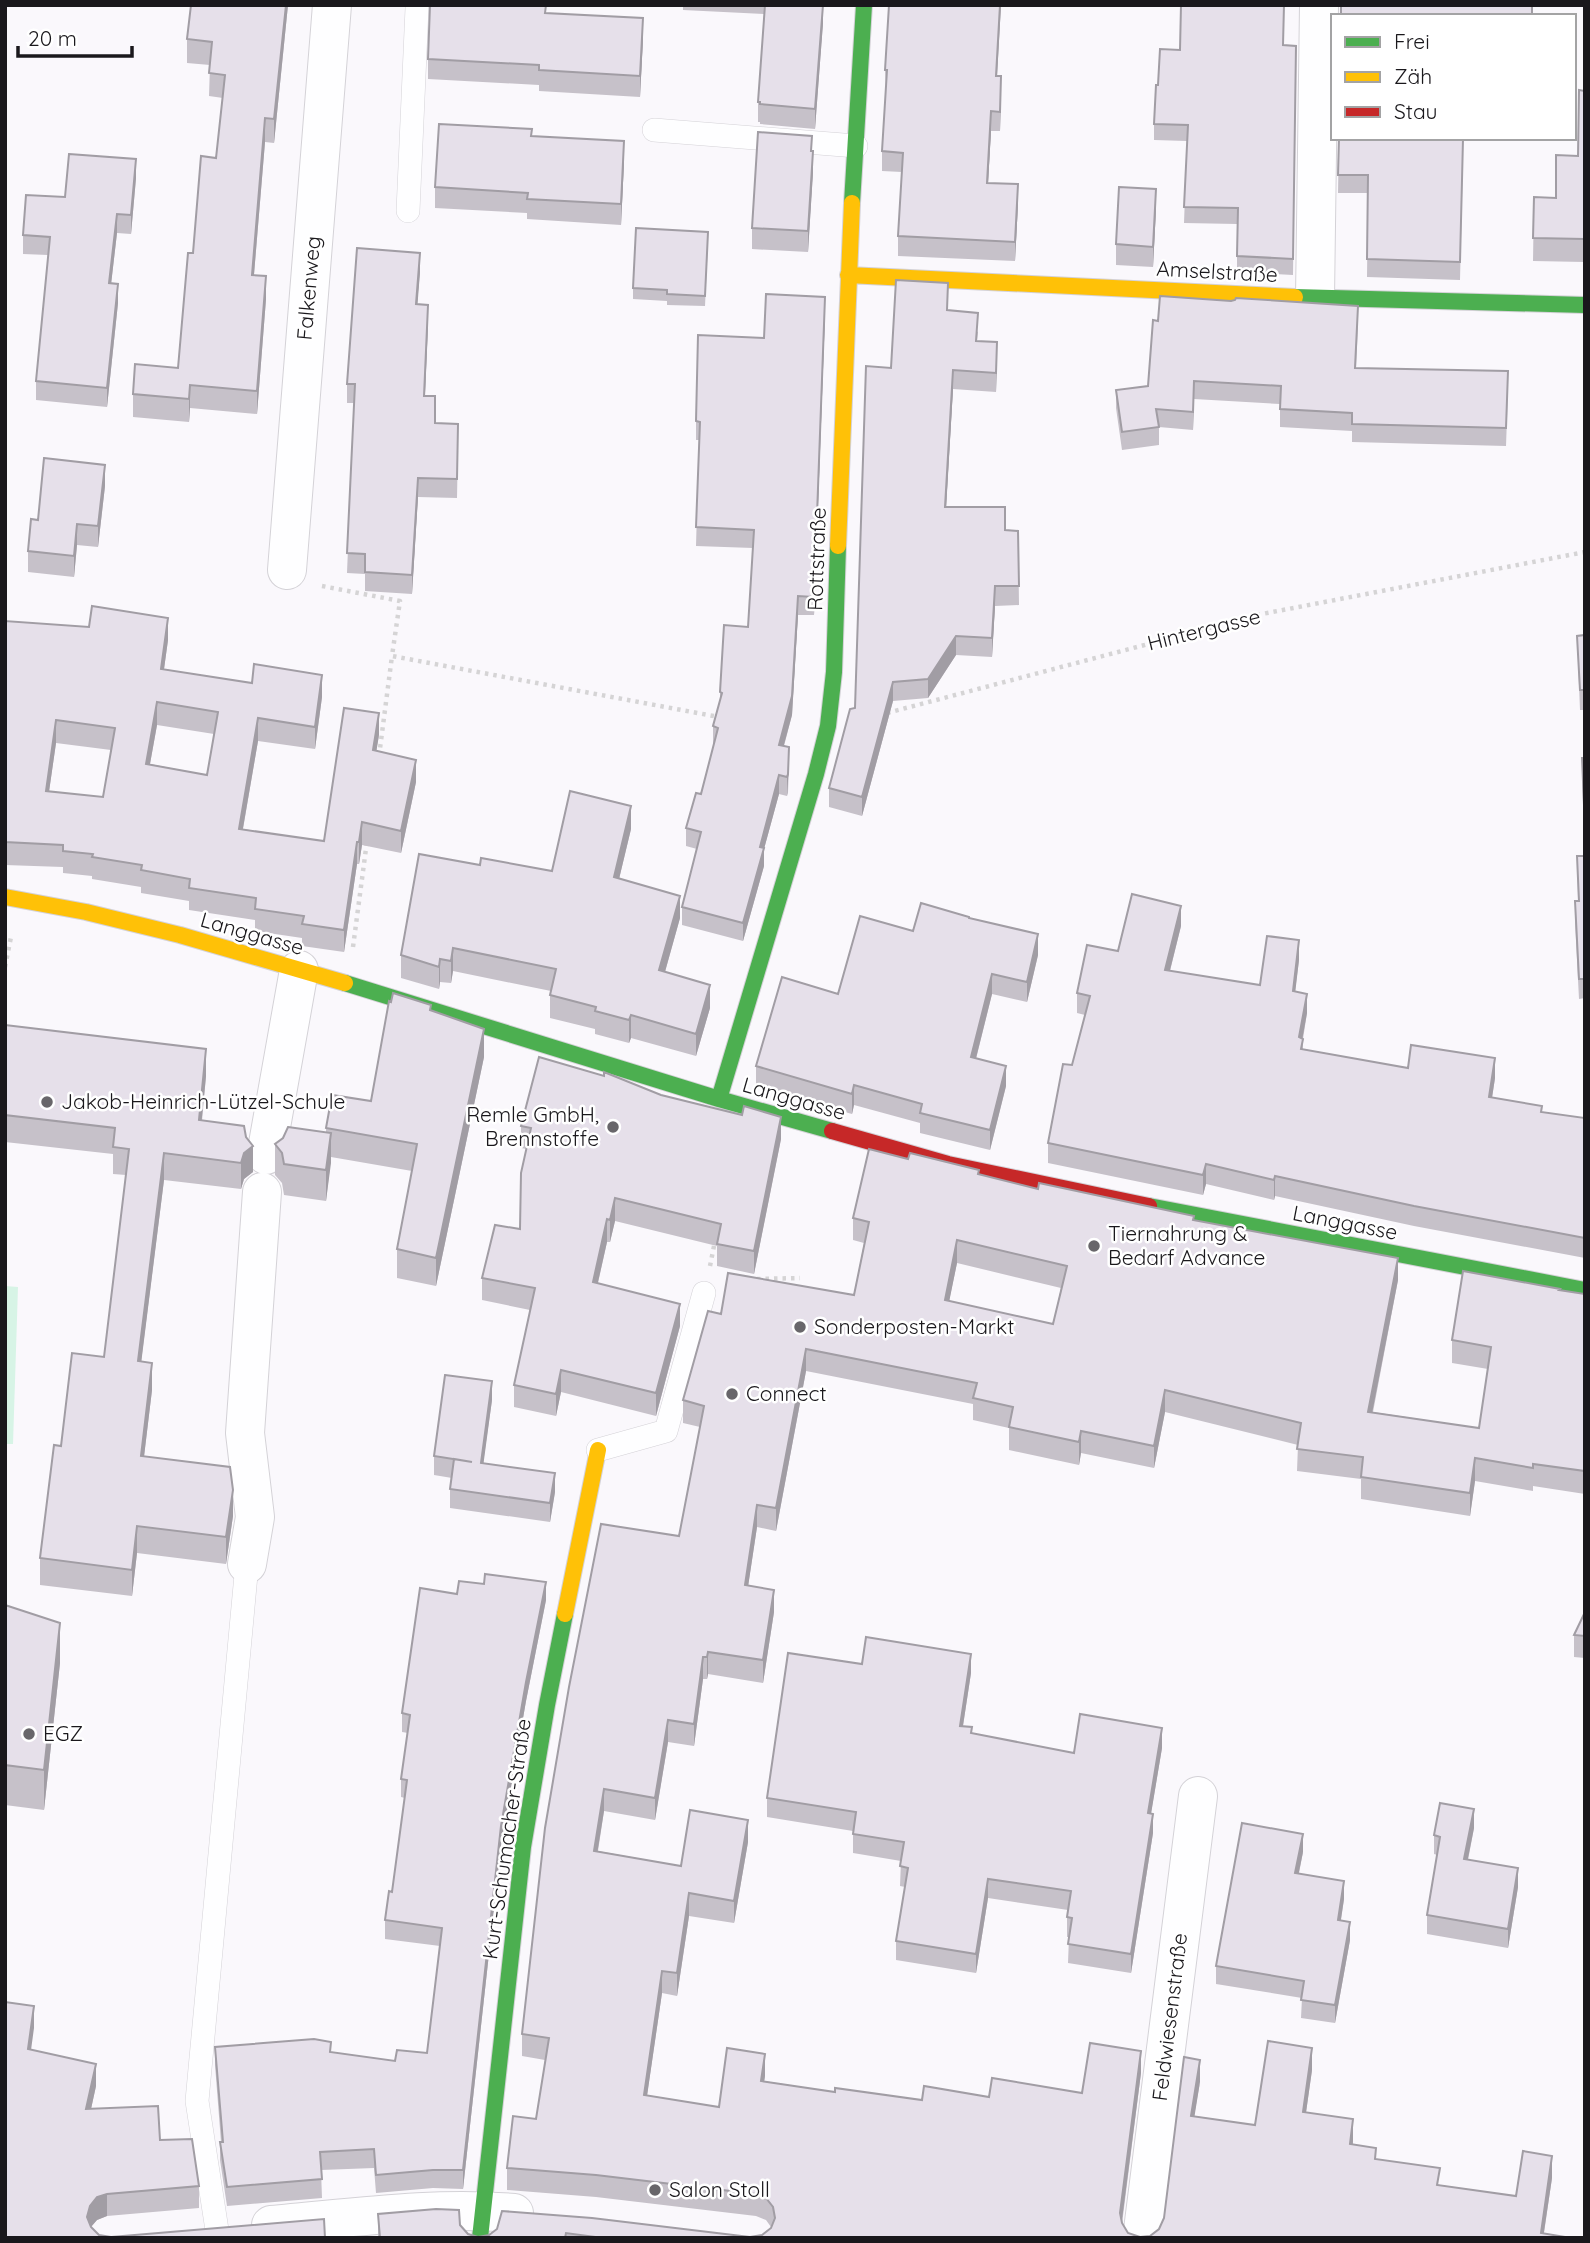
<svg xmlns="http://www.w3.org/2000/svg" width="1590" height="2243" font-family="Quicksand,sans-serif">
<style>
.green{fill:#d7f4e6}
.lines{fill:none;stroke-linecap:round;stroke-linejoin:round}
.lane-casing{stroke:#d4d2d7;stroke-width:24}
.street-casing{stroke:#d4d2d7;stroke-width:40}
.fast-casing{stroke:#d4d2d7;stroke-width:18}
.slow-casing{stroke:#d4d2d7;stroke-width:18}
.jam-casing{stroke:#d4d2d7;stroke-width:18}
.path{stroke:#d5d4d5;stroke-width:4.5;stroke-dasharray:3.5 5;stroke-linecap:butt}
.lane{stroke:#fefeff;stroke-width:23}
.street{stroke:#fefeff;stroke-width:38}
.fast{stroke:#4caf50;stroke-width:16}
.slow{stroke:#ffc107;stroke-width:16}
.jam{stroke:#c62828;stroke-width:16}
.wall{fill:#c6c1c9;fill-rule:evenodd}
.shaded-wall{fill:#a19da4}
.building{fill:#e6e0ea;stroke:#a19da4;stroke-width:2;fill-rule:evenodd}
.poi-dot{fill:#68666a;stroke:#fff;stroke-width:2.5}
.labels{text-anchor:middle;stroke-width:5;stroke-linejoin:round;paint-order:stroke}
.street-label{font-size:21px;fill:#1a181c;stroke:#fff}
.poi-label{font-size:21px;fill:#1a181c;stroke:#fff;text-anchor:start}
</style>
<rect width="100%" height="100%" fill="#faf8fc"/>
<path class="green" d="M5 1286 18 1287 13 1444H5Z"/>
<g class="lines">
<g class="lane-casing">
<path id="lane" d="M654 130 856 146
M408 211 417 8
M598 1450 666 1431 704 1293
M217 2230 197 2101 247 1564"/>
</g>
<g class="street-casing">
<path id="street" d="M1315 298 1319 5
M287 570 332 5
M266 1155 299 970
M247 1564 255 1517 245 1433 262 1192
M271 2225C352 2218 433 2206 514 2213
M1142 2238 1198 1796"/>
</g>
<g class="fast-casing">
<path id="fast" d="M852 203 864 5
M1295 297 1585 305
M345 983 719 1099 832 1131
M719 1099 816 774 828 726 834 672 838 546
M1149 1206 1585 1290
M480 2238 523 1847 547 1705 565 1614"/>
</g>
<g class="slow-casing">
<path id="slow" d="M848 275 1295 297
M838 546 852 203
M5 897 86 912 180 935 345 983
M565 1614 598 1450"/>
</g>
<g class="jam-casing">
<path id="jam" d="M832 1131 948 1164 1149 1206"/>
</g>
<path class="path" d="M322 586 400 601 392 656 719 717
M887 713 1262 614 1585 552
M379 756 392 656
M353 947 367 841
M5 967 11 937
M710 1266 715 1241
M757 1279 800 1278"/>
<use href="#lane" class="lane"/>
<use href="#street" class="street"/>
<use href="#fast" class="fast"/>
<use href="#slow" class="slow"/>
<use href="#jam" class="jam"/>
</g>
<path class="wall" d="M191 5H288L274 143 265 142 254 275 266 299 257 414 190 408 189 422 133 417V394L178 368 193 253 216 158 223 98 209 96 210 65 187 63V39Z
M683 5H823V23L815 129 760 124V122H758V102L764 14 683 10Z
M546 13 643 39 640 97 539 91V85L428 79V59Z
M1284 45 1296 46 1293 275 1237 272V224L1184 223 1187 141 1154 140V124L1158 85Z
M885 70 997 76 1001 96 1000 131H991L988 183 1018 204 1015 261 898 256V236L902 172 882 171V151L886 89Z
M1585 91V262L1533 261 1534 197 1556 198 1578 156Z
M532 136 624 162 621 225 527 219V213L435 208V187Z
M1339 138H1458L1463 157 1460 280 1367 277 1368 193H1338Z
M812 151 813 172 808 252 752 249V228Z
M136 178 131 234 117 233 111 284 118 303 107 407 36 400V381L48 255 23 254V235L65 197Z
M1156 209 1153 267 1116 265V244Z
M708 242 705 306 667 305V301L633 299V288Z
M420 272 417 304 428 324 425 396 435 423 458 443 457 498 418 497 412 594 365 591V574L347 573 354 403H347V384Z
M948 310 978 332 977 341 997 361 996 392 953 389 946 507 1005 530 1018 531 1019 605 995 606 992 657 956 655 928 698 893 701 862 816 829 807V788L855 708 891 368Z
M825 315 814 615H798L792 715 784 746 789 765 788 793 787 796 779 794 764 849V866L743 941 682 925V907L697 849 686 846V828L701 794 714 745H713V726L720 701V692L748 627 753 548 696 546 699 440H696V421L764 338Z
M1358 324 1356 368 1508 390 1506 446 1352 442V431L1280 427V404L1194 399 1193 430 1159 427V445L1122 450 1116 408V390L1148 386Z
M105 486 98 547 77 545 74 577 28 572V551L38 520Z
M5 621 168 640 164 669 322 697 315 749 258 741 243 829 324 841 379 735 376 751 416 782 401 853 362 845 359 864H357L344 952 302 946V938L255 931V920L189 910V901L141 893V887L92 879V876L63 873V867L5 865ZM157 725 214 734 207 775 150 764ZM56 743 111 750 103 797 49 791Z
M1585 635V710H1580L1577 636Z
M1582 758H1585V849L1582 778Z
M631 829 619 879 680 918 665 972 710 1008 696 1056 631 1038 629 1043 595 1034V1029L550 1018V995L551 991 453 971 451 983 440 982 439 989 401 978V955L480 865 552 871Z
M1577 856H1585V998L1579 999 1575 921V901H1578Z
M969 918 1038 955 1027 1002 992 994 976 1059 1006 1086 990 1150 920 1133V1123L854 1105 852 1114 756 1087V1066L838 994 913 931Z
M1181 926 1170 971 1260 985 1299 960 1295 991 1307 1013 1303 1039V1049L1408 1068 1495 1078 1492 1098 1542 1112 1585 1118V1258L1414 1226 1275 1196 1274 1200 1206 1184 1203 1195 1048 1163V1143L1072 1065 1085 1015 1077 1013V993L1118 951Z
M431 1010 484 1057 436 1286 397 1278V1249L412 1171 331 1157 326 1201 284 1195 282 1183 275 1175V1144L326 1132V1128L371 1101Z
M5 1025 206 1076 202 1121 246 1137 253 1172 244 1179 241 1189 164 1180 141 1362 152 1390 144 1456 233 1516 226 1564 137 1553 132 1596 40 1585V1558L61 1446 104 1357 126 1175 113 1174V1154L5 1142Z
M661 1095 781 1139 754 1274 717 1266V1246L615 1221 610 1242H607L598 1283 680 1326 656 1416 561 1392 556 1416 514 1407V1385L530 1310 482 1300V1278L520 1229 527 1149 521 1148V1126Z
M908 1159 1038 1189 1194 1220 1398 1280 1373 1412 1479 1428 1488 1369 1452 1363V1340L1560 1290 1585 1294V1494L1533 1486V1491L1475 1481 1470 1516 1361 1499V1479L1297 1471 1298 1445 1165 1412 1154 1468 1081 1453 1079 1465 1009 1450V1428L973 1420V1404L806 1371 776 1531 757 1527 748 1586 774 1612 763 1683 708 1674 707 1679H703L694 1746 668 1742 655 1820 604 1811 598 1851 681 1866 748 1842 734 1923 689 1916 677 1996 662 1993 647 2095 719 2107 765 2076 764 2081 835 2092 922 2100 1082 2093 1141 2073 1122 2224 1128 2233 1140 2237 1150 2236 1159 2229 1164 2218 1200 2082 1194 2116 1255 2125 1312 2070 1306 2112 1353 2141V2145L1376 2160 1440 2185 1516 2196 1552 2178 1544 2233 1571 2238H378V2214L460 2225 468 2234 478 2237 489 2235 497 2229 750 2237 762 2235 771 2228V2227L766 2220 756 2216 596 2197 507 2190V2168L536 2119 545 2060 522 2056V2034L679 1536 700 1427 683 1423V1400L721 1314 854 1295 864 1243 853 1240V1218ZM957 1263 1061 1288 1053 1324 949 1301Z
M492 1400 483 1463 555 1492 550 1522 450 1508V1489L452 1478 434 1475V1456Z
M457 1594 546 1600 526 1701 501 1845 463 2189 433 2188 376 2193 374 2168 321 2170 322 2198 227 2206 220 2160V2142H221L215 2065V2047L331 2052 395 2061 427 2053 440 1946 385 1939V1920L392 1892 405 1798 401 1797V1779L408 1733 402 1732V1713Z
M5 1605 60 1663 44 1810 5 1805Z
M1585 1612V1658L1574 1657V1635Z
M862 1664 971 1673 963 1726 972 1733 1074 1753 1162 1748 1151 1813 1153 1833 1131 1973 1068 1963 1069 1937H1067V1917L1068 1910 988 1898 976 1973 896 1960V1941L905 1887 900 1886 901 1861 853 1853V1831L767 1817V1798Z
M1474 1828 1468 1860 1518 1887 1508 1948 1427 1934V1915L1437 1855 1434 1854V1835Z
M1303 1852 1299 1873 1344 1899 1341 1920 1350 1940 1335 2023 1301 2018 1302 1998 1216 1984V1966Z
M34 2028 31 2050 96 2086 91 2109 160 2140 199 2186V2208L107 2216 97 2220 91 2227 99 2235 111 2237 5 2238Z"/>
<path class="shaded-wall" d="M286 5H288L274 143V119Z
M823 5V23L815 129V109Z
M1000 5H1001L996 95V76Z
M643 18V39L640 97V76Z
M1001 76V96L1000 131V112Z
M991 111V131L987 202V183Z
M265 118V142L252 298V275Z
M624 141V162L621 225V204Z
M813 151V172L808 252V231Z
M136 159V178L131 234V215Z
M1018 184V204L1015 261V242Z
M1156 189V209L1153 267V247Z
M117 214V233L109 302V283Z
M420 253V272L416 324V304Z
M266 276V299L257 414V391Z
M118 284V303L107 407V388Z
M825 297V315L814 615V597Z
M428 305V324L424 415V396Z
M997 342V361L996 392V373Z
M953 370V389L945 527V507Z
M1194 381V399L1193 430V412Z
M190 385V408L189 422V399Z
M105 465V486L98 547V526Z
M418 478V497L412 594V575Z
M77 524V545L74 577V556Z
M995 586V606L992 657V638Z
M798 596V615L792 715 779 763V745Z
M168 618V640L161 691V669Z
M956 636V655L928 698V679Z
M322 675V697L315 749V727Z
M893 682V701L862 816V797Z
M157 702V725L146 786V764Z
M379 713V735L373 772V750Z
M258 718V741L239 851V829Z
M56 720V743L46 813V791Z
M789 747V765L787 796V777Z
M416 760V782L401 853V831Z
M779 775V794L764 849V866L743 941V923L760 847Z
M631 806V829L614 900V877Z
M362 822V845L359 864V842Z
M357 842V864L344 952V930Z
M680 896V918L659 993V970Z
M1181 906V926L1165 990V970Z
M1038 934V955L1027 1002V982Z
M1299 940V960L1293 1011V991Z
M453 948V971L451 983V961Z
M440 959V982L439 989V967Z
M992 974V994L971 1078V1057Z
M710 985V1008L696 1056V1034Z
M1307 994V1013L1299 1057V1037Z
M631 1015V1038L629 1043V1020Z
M484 1029V1057L436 1286V1258Z
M206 1049V1076L199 1147V1120Z
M1495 1058V1078L1489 1117V1097Z
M1006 1066V1086L990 1150V1130Z
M854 1085V1105L852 1114V1094Z
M781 1117V1139L754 1274V1251Z
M331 1133V1163L326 1201V1170Z
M253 1146V1172L244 1179 241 1189V1163L244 1153Z
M164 1153V1180L138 1388V1361Z
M1206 1164V1184L1203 1195V1175Z
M1275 1176V1196L1274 1200V1180Z
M615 1198V1221L610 1242V1220Z
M607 1219V1242L593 1304V1282Z
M957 1240V1263L945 1322V1300Z
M1398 1258V1280L1368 1434V1412Z
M680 1304V1326L656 1416V1393Z
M806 1349V1371L776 1531V1508Z
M152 1363V1390L141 1482V1456Z
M561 1370V1392L556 1416V1394Z
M492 1381V1400L481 1482V1463Z
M1165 1390V1412L1154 1468V1446Z
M1081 1431V1453L1079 1465V1442Z
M1475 1458V1481L1470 1516V1493Z
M555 1473V1492L550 1522V1503Z
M233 1490V1516L226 1564V1537Z
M757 1505V1527L745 1607V1585Z
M137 1526V1553L132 1596V1570Z
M546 1582V1600L526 1701 501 1845 463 2189V2170L501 1826 526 1682Z
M774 1590V1612L763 1683V1660Z
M60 1623V1663L44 1810V1770Z
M708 1652V1674L707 1679V1657Z
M971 1654V1673L960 1745V1726Z
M703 1657V1679L694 1746V1724Z
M668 1720V1742L655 1820V1798Z
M1162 1728V1748L1148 1832V1813Z
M604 1789V1811L594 1873V1851Z
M1474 1809V1828L1464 1878V1859Z
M1153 1814V1833L1131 1973V1954Z
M748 1820V1842L734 1923V1901Z
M1303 1834V1852L1295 1891V1873Z
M1518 1868V1887L1508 1948V1929Z
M988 1879V1898L976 1973V1954Z
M1344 1881V1899L1338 1938V1920Z
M689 1893V1916L677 1996V1973Z
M1350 1922V1940L1335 2023V2005Z
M662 1971V1993L644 2117V2095Z
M34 2006V2028L28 2072V2049Z
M1312 2048V2070L1303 2134V2112Z
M1141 2051V2073L1120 2235V2213Z
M765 2054V2076L761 2103V2081Z
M1200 2060V2082L1191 2138V2116Z
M96 2064V2086L86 2132V2109Z
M1353 2119V2141L1350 2167V2144Z
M1552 2156V2178L1543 2238 1541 2233Z
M107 2194V2216L97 2220 90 2228 87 2217 90 2206 97 2197Z"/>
<path class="building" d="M191 5H286L274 119 265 118 252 275 266 276 257 391 190 385 189 399 133 394 135 364 178 368 188 253H193L201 156 216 158 225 75 209 73 212 42 187 39Z
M430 5H546L545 13 643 18 640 76 539 70V65L428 59Z
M765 5H823L815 109 760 104V102H758Z
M889 5H1000L996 76H1001L1000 112 991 111 987 183 1018 184 1015 242 898 236 903 153 882 151 887 70H885Z
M1181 5H1284L1283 45 1296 46 1293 259 1237 256 1238 208 1184 207 1188 125 1154 124 1156 85H1158L1160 49 1180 50Z
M1369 5H1532V16H1341V6Z
M1579 90 1585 91V239L1533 238 1534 197 1556 198V155L1578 156Z
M439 124 532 129 531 136 624 141 621 204 527 199 528 193 435 187Z
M758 132 812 136 811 151H813L808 231 752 228Z
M1339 138H1457V139H1463L1460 262 1367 259 1368 175H1338Z
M69 154 136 159 131 215 117 214 109 283 118 284 107 388 36 381 50 237 23 235 26 195 65 197Z
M1119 187 1156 189 1153 247 1116 244Z
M636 228 708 232 705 296 667 294V290L633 288Z
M357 248 420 253 416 304 428 305 424 396H435V423L458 424 457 479 418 478 412 575 365 572V554L347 553 355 384H347Z
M896 280 948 283 947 310 978 313 976 341 997 342 996 373 953 370 945 507H1005V530L1018 531 1019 586H995L992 638 956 636 928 679 893 682 862 797 829 788 850 709 855 708 866 366 891 368Z
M766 294 825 297 814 597 798 596 792 696 779 745 789 747 788 774 787 777 779 775 760 847 764 848 743 923 682 907 701 832 686 828 696 793 701 794 718 728 713 726 722 693 720 692 724 625 748 627 754 530 696 527 700 422 696 421 698 335 764 338Z
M1160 296 1231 301 1235 300 1236 298 1358 306 1355 368 1508 371 1506 428 1352 424V413L1280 409 1281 386 1194 381 1193 412 1156 409 1159 427 1122 432 1116 390 1148 386 1153 320 1158 321Z
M44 458 105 465 98 526 77 524 74 556 28 551 31 519 38 520Z
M92 606 168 618 161 669 252 683 254 664 322 675 315 727 258 718 239 829 324 841 344 708 379 713 373 750 416 760 401 831 362 822 359 842H357L344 930 302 924 304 916 255 909 256 898 189 888 190 879 141 870 142 865 92 857 93 854 63 851V845L5 842V621L89 627ZM157 702 218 712 207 775 146 764ZM56 720 115 728 103 797 46 791Z
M1585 635V690H1580L1577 636Z
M1582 758H1585V829Z
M570 791 631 806 614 877 680 896 659 970 710 985 696 1034 631 1015 629 1020 595 1011 596 1007 550 995 556 969 453 948 451 961 440 959 439 967 401 955 419 854 480 865 481 858 552 871Z
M1577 856H1585V979H1579L1575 901H1579Z
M1132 894 1181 906 1165 970 1260 985 1267 936 1299 940 1293 991 1307 994 1299 1037 1303 1039 1301 1049 1408 1068 1411 1045 1495 1058 1489 1097 1542 1106 1541 1112 1585 1118V1238L1414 1206 1275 1176 1274 1180 1206 1164 1203 1175 1048 1143 1063 1064 1072 1065 1090 996 1077 993 1087 945 1118 951Z
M921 903 969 917V918L1038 934 1027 982 992 974 971 1057 1006 1066 990 1130 920 1113 922 1104 854 1085 852 1094 756 1066 782 977 838 994 860 916 913 931Z
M393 993 431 1005 430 1010 484 1029 436 1258 397 1249 417 1144 326 1128 332 1095 371 1101 389 1001 391 1002Z
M5 1025 206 1049 199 1120 244 1126 246 1137 253 1146 244 1153 241 1163 164 1153 138 1361 152 1363 141 1456 230 1467 233 1490 226 1537 137 1526 132 1570 40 1558 54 1445 61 1446 72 1353 104 1357 129 1149 113 1147 115 1128 5 1115Z
M539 1057 604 1076V1072L661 1095 742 1115 744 1106 781 1117 754 1251 717 1244 721 1224 615 1198 610 1220 607 1219 593 1282 680 1304 656 1393 561 1370 556 1394 514 1385 535 1288 482 1278 495 1225 520 1229 521 1173 531 1128 521 1126Z
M288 1127 331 1133 326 1170 284 1164 282 1153 275 1144 283 1138Z
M869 1149 908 1159 910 1153 979 1170 978 1174 1038 1189 1039 1183 1194 1216 1193 1220 1398 1258 1368 1412 1479 1428 1491 1347 1452 1340 1463 1271 1560 1289 1559 1290 1585 1294V1471L1533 1464V1468L1475 1458 1470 1493 1361 1477 1363 1457 1297 1449 1301 1423 1165 1390 1154 1446 1081 1431 1079 1442 1009 1427 1013 1407 973 1398 977 1383 806 1349 776 1508 757 1505 745 1585 774 1590 763 1660 708 1652 707 1657H703L694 1724 668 1720 655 1798 604 1789 594 1851 681 1866 690 1810 748 1820 734 1901 689 1893 677 1973 662 1971 644 2095 719 2107 727 2048 765 2054 761 2081 835 2092V2088L922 2100 924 2086 989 2097 992 2078 1082 2093 1090 2043 1141 2051 1120 2213 1122 2223 1128 2233 1140 2237 1150 2236 1159 2229 1164 2218 1184 2057 1200 2060 1191 2116 1255 2125 1268 2041 1312 2048 1303 2112 1353 2119 1350 2144 1376 2148 1375 2159 1440 2168 1437 2185 1516 2196 1523 2151 1552 2156 1541 2233 1571 2238H603L566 2233 565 2238H380L378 2214 436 2209 459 2210 460 2225 468 2234 478 2237 489 2235 497 2229 502 2211 592 2218 750 2237 762 2235 771 2228 775 2218 773 2207 766 2198 756 2194 596 2175 507 2168 513 2116 536 2119 549 2038 522 2034 545 1828 569 1687 601 1524 679 1536 704 1406 683 1400 708 1311 721 1314 728 1273 854 1295 869 1222 853 1218ZM957 1240 1067 1266 1053 1324 945 1300Z
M445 1375 492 1381 481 1463 555 1473 550 1503 450 1489 454 1459 472 1462 434 1456Z
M485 1574 546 1582 526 1682 501 1826 463 2170H433L376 2175 374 2149 320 2152 322 2179 227 2187 220 2142H223L215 2047 314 2039 331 2042 330 2052 395 2061 397 2050 427 2053 442 1928 385 1920 389 1891 392 1892 407 1780 401 1779 410 1715 402 1713 420 1588 457 1594 459 1581 484 1584Z
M5 1605 60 1623 44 1770 5 1765Z
M1585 1612V1636L1574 1635Z
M866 1637 971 1654 960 1726 972 1727 971 1733 1074 1753 1080 1714 1162 1728 1148 1813 1153 1814 1131 1954 1068 1944 1072 1918 1067 1917 1071 1891 988 1879 976 1954 896 1941 908 1868 900 1866 904 1842 853 1834 856 1812 767 1798 788 1653 862 1664Z
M1440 1803 1474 1809 1464 1859 1518 1868 1508 1929 1427 1915 1440 1837 1434 1835Z
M1242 1823 1303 1834 1295 1873 1344 1881 1338 1920 1350 1922 1335 2005 1301 2000 1304 1981 1216 1966Z
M5 2002 34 2006 28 2049 96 2064 86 2109 158 2106 160 2140 192 2139 199 2186 107 2194 97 2197 90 2206 87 2217 91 2227 99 2235 111 2237 324 2219 325 2238H5Z"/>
<g class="poi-dot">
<circle cx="47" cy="1102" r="7"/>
<circle cx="613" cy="1127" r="7"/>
<circle cx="1094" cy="1246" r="7"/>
<circle cx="800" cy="1327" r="7"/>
<circle cx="732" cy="1394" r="7"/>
<circle cx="29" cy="1734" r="7"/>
<circle cx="655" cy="2190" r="7"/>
</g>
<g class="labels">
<g class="street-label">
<text transform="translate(1217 272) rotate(3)" y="7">Amselstraße</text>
<text transform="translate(309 288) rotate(-85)" y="7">Falkenweg</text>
<text transform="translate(817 559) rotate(-88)" y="7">Rottstraße</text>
<text transform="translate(1204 630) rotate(-14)" y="7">Hintergasse</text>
<text transform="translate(252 934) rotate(16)" y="7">Langgasse</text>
<text transform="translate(794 1099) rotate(16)" y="7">Langgasse</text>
<text transform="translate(1345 1223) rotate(11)" y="7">Langgasse</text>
<text transform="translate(507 1839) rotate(-82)" y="7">Kurt-Schumacher-Straße</text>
<text transform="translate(1170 2017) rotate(-83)" y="7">Feldwiesenstraße</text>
</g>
<g class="poi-label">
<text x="61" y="1109">Jakob-Heinrich-Lützel-Schule</text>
<text x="599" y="1122" text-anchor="end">Remle GmbH,<tspan x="599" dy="24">Brennstoffe</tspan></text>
<text x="1108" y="1241">Tiernahrung &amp;<tspan x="1108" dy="24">Bedarf Advance</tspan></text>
<text x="814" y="1334">Sonderposten-Markt</text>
<text x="746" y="1401">Connect</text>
<text x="43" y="1741">EGZ</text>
<text x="669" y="2197">Salon Stoll</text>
</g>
</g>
<rect width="1590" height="2243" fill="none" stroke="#1a181c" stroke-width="14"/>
<rect x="1331" y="14" width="245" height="126" fill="#ffffff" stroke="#a3a3a4" stroke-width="2"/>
<rect x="1345" y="37" width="35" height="10" fill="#4caf50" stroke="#a3a3a4" stroke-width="2"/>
<text x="1394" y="49" font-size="21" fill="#1a181c">Frei</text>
<rect x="1345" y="72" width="35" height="10" fill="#ffc107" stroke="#a3a3a4" stroke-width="2"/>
<text x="1394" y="84" font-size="21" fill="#1a181c">Zäh</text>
<rect x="1345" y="107" width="35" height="10" fill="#c62828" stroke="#a3a3a4" stroke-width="2"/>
<text x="1394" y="119" font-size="21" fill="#1a181c">Stau</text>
<path d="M18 46v10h114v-10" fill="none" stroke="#1a181c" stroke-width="3.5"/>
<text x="28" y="46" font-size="21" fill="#1a181c" stroke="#ffffff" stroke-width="5" paint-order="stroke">20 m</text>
</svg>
